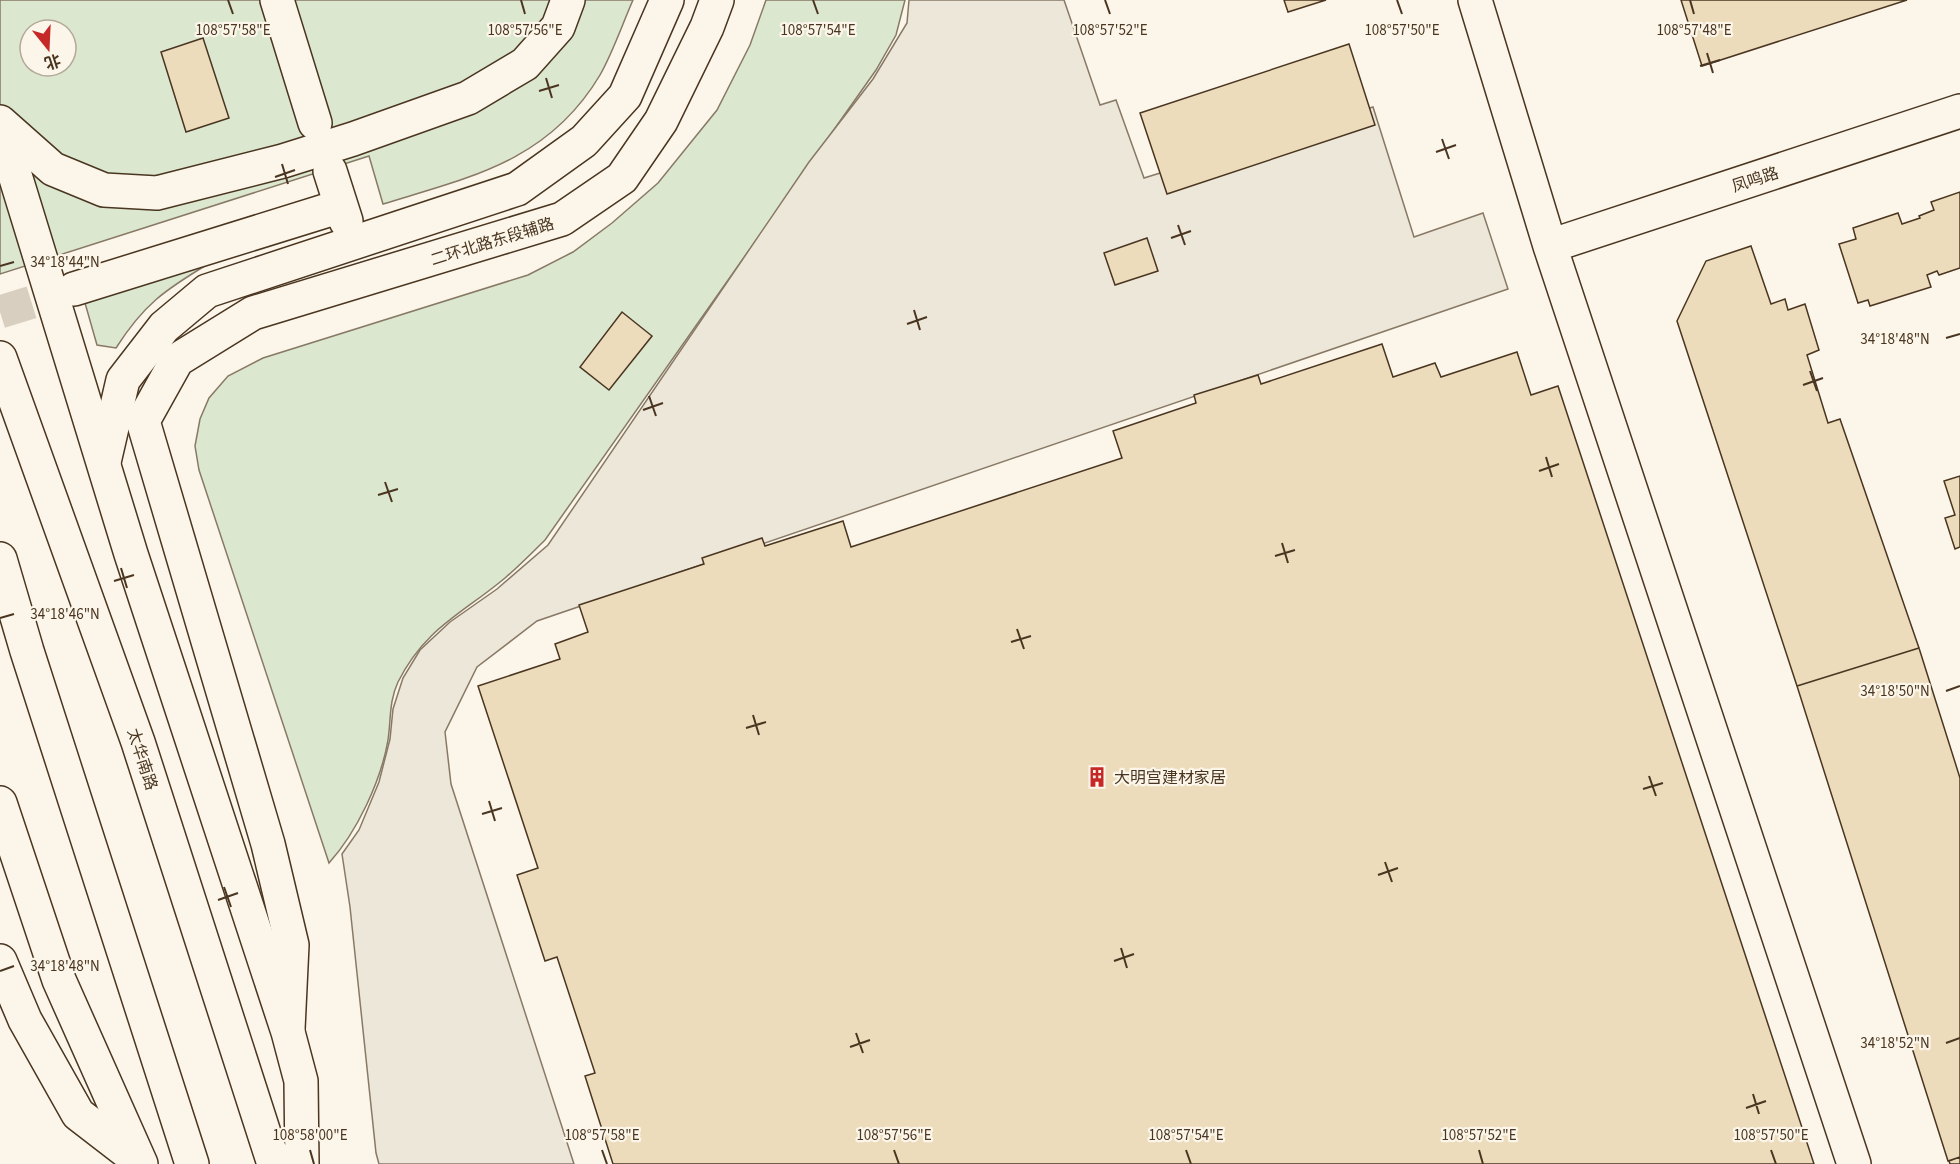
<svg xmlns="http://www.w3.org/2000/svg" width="1960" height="1164" font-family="'Source Sans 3','Noto Sans SC',sans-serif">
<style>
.green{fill:#dce7d0;stroke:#887966;stroke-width:1.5;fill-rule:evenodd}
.parking{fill:#ede7d9;stroke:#887966;stroke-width:1.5}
.building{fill:#ecdcbc;stroke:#4a3520;stroke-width:1.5}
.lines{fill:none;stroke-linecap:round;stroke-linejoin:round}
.street-tunnel{stroke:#d8cfc1;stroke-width:33;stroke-dasharray:33 16;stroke-linecap:butt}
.street-casing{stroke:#4a3520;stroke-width:36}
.secondary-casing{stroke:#4a3520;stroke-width:36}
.primary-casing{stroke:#4a3520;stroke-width:36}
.highway-casing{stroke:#4a3520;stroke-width:36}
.street{stroke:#fbf6e9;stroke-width:33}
.secondary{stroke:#fbf6e9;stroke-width:33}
.primary{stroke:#fbf6e9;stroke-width:33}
.highway{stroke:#fbf6e9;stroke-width:33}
.ticks{fill:none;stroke:#4a3520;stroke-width:2}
.labels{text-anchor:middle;stroke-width:4.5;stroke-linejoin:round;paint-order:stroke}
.street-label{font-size:16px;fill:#4a3520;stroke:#fbf6e9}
.poi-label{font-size:16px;fill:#4a3520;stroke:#fbf6e9;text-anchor:start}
.ticks-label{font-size:15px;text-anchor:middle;fill:#4a3520;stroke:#fbf6e9;stroke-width:4.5;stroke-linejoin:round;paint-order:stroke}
</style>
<rect width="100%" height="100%" fill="#fbf6e9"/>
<path class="green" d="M0 0H633C622 25 613 52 600 75 549 161 471 177 383 204L369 156 0 274ZM30 30H66V66H30Z
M766 0H905L896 35 876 70 545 540C532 553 519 566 505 578 462 614 425 628 398 682 389 701 391 720 388 740 381 781 357 832 329 863L199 470 195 446 200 419 209 398 228 376 263 358 528 275 573 252 612 223 658 183 717 110 750 45Z
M208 264C165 290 144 304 116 348L97 345 85 303Z"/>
<path class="parking" d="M909 0H1064L1100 105 1116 100 1144 178 1373 107 1414 237 1483 213 1508 289 537 621 477 667 445 732 451 784 574 1164H379L376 1153 350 907 342 854 359 830 379 782 390 739 393 709 403 678 420 650 450 622 497 589 548 545 809 162 873 79 907 23Z"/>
<path class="building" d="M1284 0H1326L1288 12Z
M1681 0H1907L1702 66Z
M203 38 229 118 186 132 161 52Z
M1349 44 1375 125 1167 194 1140 113Z
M1960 192V268L1939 275 1937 271 1927 275 1931 287 1870 306 1868 300 1858 303 1839 244 1856 239 1853 228 1898 213 1902 224 1920 218 1919 216 1934 210 1931 202Z
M1147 238 1158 271 1115 285 1104 253Z
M1751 246 1771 304 1785 299 1788 310 1805 304 1819 350 1807 355 1828 423 1840 419 1919 648 1797 686 1677 321 1706 261Z
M622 312 652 336 609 390 580 367Z
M1382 344 1393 377 1435 363 1441 377 1517 352 1531 395 1558 386 1814 1164H613L585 1076 595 1073 557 957 545 961 517 875 538 868 478 686 560 659 555 644 588 632 579 605 704 564 702 558 762 538 765 546 843 521 851 547 1122 458 1113 431 1196 403 1194 395 1258 375 1261 384Z
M1960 476V547L1955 549 1945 518 1955 515 1944 481Z
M1919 648 1960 778V1157L1948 1161 1797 686Z
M1960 1157V1164H1950L1949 1161Z"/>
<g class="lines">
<path class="street-tunnel" d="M0 312 74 289"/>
<g class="street-casing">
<path id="street" d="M277 0 315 123
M330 171 346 221
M74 289 341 206"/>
</g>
<g class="secondary-casing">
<path id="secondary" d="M1475 0 1550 246 1854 1164
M1550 246 1960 111
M0 961 25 1020 78 1114 139 1161
M288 1029 292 945 268 844 143 421 177 360 253 313 562 219 622 178 661 121 707 27 717 0"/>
</g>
<g class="primary-casing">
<path id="primary" d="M0 126 131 554 288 1032 301 1081 302 1164
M0 358 138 742 274 1164
M0 559 27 651 192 1164
M0 803 59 980 141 1164"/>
</g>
<g class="highway-casing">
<path id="highway" d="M0 122 53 169 104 190 157 193 283 161 353 139 468 98 525 64 558 27 568 0
M104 462 123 380 164 327 207 291 517 189 584 141 625 96 667 0"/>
</g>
<use href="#street" class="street"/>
<use href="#secondary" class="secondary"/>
<use href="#primary" class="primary"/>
<use href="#highway" class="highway"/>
</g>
<path class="ticks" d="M228 0 233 14M521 0 525 14M813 0 818 14M1105 0 1110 14M1397 0 1402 14M1690 0 1694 14M1707 53 1713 73M1700 66 1720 60M546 78 552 98M539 91 559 85M1442 139 1449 159M1436 152 1456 145M282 164 288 184M275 177 295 170M1178 225 1185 245M1171 238 1191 231M0 266 14 262M914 310 920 330M907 324 927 317M1946 338 1960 334M1810 371 1817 391M1803 385 1823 378M649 396 656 416M643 410 663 403M1546 457 1552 477M1539 471 1559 464M385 482 392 502M378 495 398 489M1282 543 1288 563M1275 556 1295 550M121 568 127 588M114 581 134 575M0 618 14 614M1017 629 1024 649M1011 642 1031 636M1946 691 1960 686M753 715 759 735M746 728 766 722M1649 776 1656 796M1643 789 1663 783M489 801 495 821M482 814 502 808M1385 862 1392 882M1378 875 1398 868M224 887 231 907M218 900 238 893M1121 948 1127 968M1114 961 1134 954M0 971 14 966M856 1033 863 1053M1946 1043 1960 1038M850 1047 870 1040M1753 1094 1759 1114M1746 1108 1766 1101M310 1150 314 1164M602 1150 607 1164M894 1150 899 1164M1186 1150 1191 1164M1479 1150 1483 1164M1771 1150 1776 1164"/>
<defs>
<g id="building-bare" transform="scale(1.62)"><path d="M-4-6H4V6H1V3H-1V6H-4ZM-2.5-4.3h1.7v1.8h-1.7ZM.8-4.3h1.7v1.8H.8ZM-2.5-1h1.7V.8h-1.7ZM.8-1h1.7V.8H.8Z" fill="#c62828" stroke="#fbf6e9" stroke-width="2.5" paint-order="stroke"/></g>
</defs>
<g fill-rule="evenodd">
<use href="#building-bare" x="1097" y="777"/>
</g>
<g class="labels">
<g class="street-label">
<text transform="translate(1755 179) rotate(-18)" y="6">凤鸣路</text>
<text transform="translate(492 241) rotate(-17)" y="6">二环北路东段辅路</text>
<text transform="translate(143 759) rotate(72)" y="6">太华南路</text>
</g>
<g class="poi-label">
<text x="1114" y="783">大明宫建材家居</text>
</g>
</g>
<g class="ticks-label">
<text x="233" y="35">108°57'58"E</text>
<text x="525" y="35">108°57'56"E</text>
<text x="818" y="35">108°57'54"E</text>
<text x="1110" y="35">108°57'52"E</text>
<text x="1402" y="35">108°57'50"E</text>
<text x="1694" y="35">108°57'48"E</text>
<text x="65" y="267">34°18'44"N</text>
<text x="1895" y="344">34°18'48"N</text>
<text x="65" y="619">34°18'46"N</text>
<text x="1895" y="696">34°18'50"N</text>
<text x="65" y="971">34°18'48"N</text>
<text x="1895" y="1048">34°18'52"N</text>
<text x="310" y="1140">108°58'00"E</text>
<text x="602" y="1140">108°57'58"E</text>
<text x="894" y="1140">108°57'56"E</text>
<text x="1186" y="1140">108°57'54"E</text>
<text x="1479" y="1140">108°57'52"E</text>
<text x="1771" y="1140">108°57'50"E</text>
</g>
<g transform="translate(48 48) rotate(162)"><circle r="28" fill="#fbf6e9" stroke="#b4a999" stroke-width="1.5"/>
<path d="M0-4.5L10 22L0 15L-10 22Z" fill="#c62828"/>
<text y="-9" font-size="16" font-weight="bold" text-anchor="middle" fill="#4a3520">北</text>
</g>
</svg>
